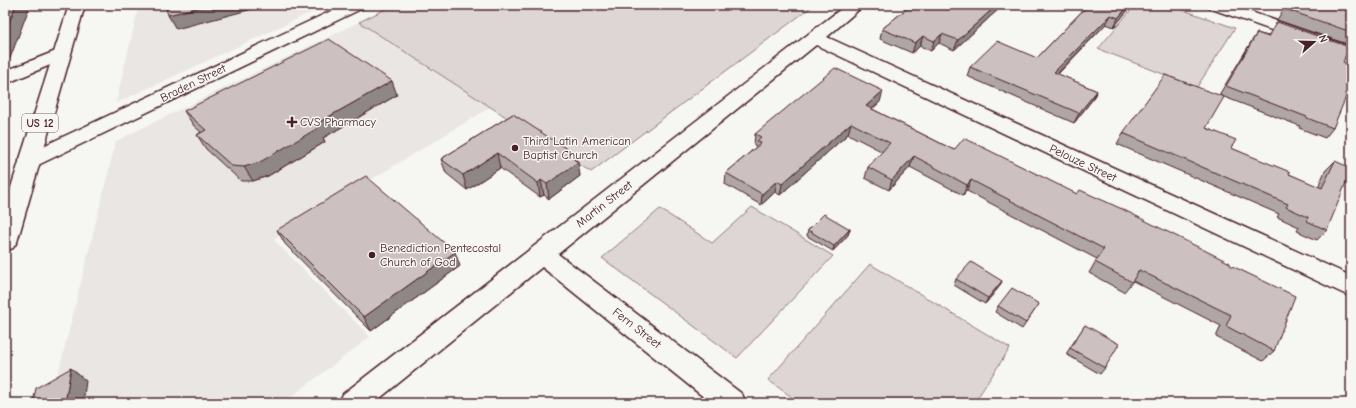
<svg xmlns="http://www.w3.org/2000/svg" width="1356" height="408" font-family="'Comic Neue',sans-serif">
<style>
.built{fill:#e9e6e3}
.green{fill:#ddd6d5;stroke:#947a80}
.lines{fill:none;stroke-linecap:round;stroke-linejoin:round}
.minor-casing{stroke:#4a1f2b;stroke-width:3}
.major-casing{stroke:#4a1f2b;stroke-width:3}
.minor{fill:#f6f6f2;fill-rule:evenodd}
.major{fill:#f6f6f2;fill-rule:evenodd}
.wall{fill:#afa6a5;stroke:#4a1f2b}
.shaded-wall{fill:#8f8786;stroke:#4a1f2b}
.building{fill:#ccc1c0;stroke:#4a1f2b}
.poi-dot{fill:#4a1f2b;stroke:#f6f6f2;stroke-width:1.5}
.labels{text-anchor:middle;stroke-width:3;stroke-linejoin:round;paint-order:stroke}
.shield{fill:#f6f6f2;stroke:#7e6067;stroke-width:1}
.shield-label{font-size:11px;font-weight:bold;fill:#4a1f2b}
.street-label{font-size:12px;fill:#4a1f2b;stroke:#f6f6f2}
.poi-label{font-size:12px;fill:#4a1f2b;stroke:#f6f6f2;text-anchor:start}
</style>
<rect width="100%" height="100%" fill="#f6f6f2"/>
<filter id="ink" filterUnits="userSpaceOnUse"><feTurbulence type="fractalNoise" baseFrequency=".025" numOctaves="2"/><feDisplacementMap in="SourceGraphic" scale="8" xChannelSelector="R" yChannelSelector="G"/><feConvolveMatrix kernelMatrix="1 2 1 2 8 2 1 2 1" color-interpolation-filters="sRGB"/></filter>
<g filter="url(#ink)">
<path class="built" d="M139 5H327L116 103Z
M359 22 491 107 273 239 370 337 283 403H51L116 141Z"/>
<path class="green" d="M394 5H814L591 172 359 22Z
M1135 5H1169L1235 28 1197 87 1098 49Z
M752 207 833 256 737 358 602 258 660 209 712 243Z
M870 264 1010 348 974 403H800L768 380Z"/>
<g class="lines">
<g class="minor-casing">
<path id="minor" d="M344 5H365L363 8 36 166 29 168 22 166 19 161 22 156Z
M846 5H864L827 37 1351 276V297L816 45 558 254 742 394 746 403H711L542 267 374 403H339L343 394Z
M1207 5H1231L1351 47V58L1209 8Z
M61 49 67 50 70 54 67 58 5 84V71Z"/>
</g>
<g class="major-casing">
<path id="major" d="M69 5H85L17 242 13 248 5 251V206Z"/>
</g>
<use href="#minor" class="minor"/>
<use href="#major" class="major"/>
</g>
<path class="wall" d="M911 5H1003L954 50 939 43 931 51 920 46 912 53 880 39 882 29Z
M1088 5H1132L1114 27 1106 24 1058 74 1097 91 1092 100 1074 123 967 76 970 67 1037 58Z
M1286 5H1351V39L1347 44 1277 20Z
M1277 22 1343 62 1333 128 1325 138 1299 128 1300 126 1219 95 1251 42 1257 33 1268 36Z
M397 95 323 138 325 142 268 176 253 181H241L206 149 197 135 201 132 194 126 184 111Z
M880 102 872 109 954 150 1077 194 1230 265 1274 351 1263 361 1216 337 1221 326 1133 281 1124 292 1089 273 1097 259 967 191 963 195 910 167 889 190 865 178 868 167 883 152 848 134 780 195 775 192 761 205 725 184 726 173 756 147V146L754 145 755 134Z
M513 114 576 161 580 176 549 199 544 195 540 197 500 168 467 190 446 173 441 159Z
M1206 128 1231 148 1318 187 1325 171 1335 161 1327 230 1317 240 1297 231 1299 227 1277 217 1279 214 1117 144 1123 133Z
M850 229 848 235 833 251 807 236 808 230Z
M277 230 460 266 371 331 285 244Z
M956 279 1002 281 999 287 985 304 954 285Z
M1039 304 1022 329 995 312 998 306Z
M1085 325 1105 368 1100 374 1066 354Z"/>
<path class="shaded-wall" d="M16 5H27L29 8 6 69 5 70V32Z
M208 5H264V6L176 29 168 15Z
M997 5H1003L954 50 958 40Z
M1129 5H1132L1114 27 1118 18Z
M1111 15 1106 24 1050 81 1054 72Z
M942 34 939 43 931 51 934 41Z
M923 36 920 46 912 53 915 43Z
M392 81 397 95 323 138 325 142 268 176 253 181 244 167 314 125Z
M883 91 880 102 863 117 866 106Z
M1097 91 1092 100 1074 123 1079 113Z
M851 123 848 134 780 195 782 184Z
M497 153 500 168 467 190 463 175Z
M576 155 577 163 578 162 580 176 549 199 547 184 572 158Z
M914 156 910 167 889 190 892 180Z
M541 180 544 195 540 197 538 183Z
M971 180 967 191 963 195 967 185Z
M777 181 775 192 761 205 762 194Z
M850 229 848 235 833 251 834 246Z
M455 252 460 266 371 331 364 317Z
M1002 281 999 287 985 304 988 298Z
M71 368 86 381 83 403H65Z"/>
<path class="building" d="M5 5H16L5 32Z
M165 5H208L168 15Z
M911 5H997L958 40 942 34 934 41 923 36 915 43 882 29Z
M1088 5H1129L1118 18 1111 15 1054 72 1097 91 1079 113 970 67 997 41 1037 58Z
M1287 5H1351V32L1285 9Z
M1277 22 1349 47 1343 62 1351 65V85L1333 128 1307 118V117L1226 86 1257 33 1269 37Z
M329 39 392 81 314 125 318 128 260 162 244 167 232 166 197 135 206 130 184 111Z
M835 68 883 91 866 106 954 150 964 138 1077 194 1080 190 1122 209 1230 263V265L1295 296 1274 351 1226 326 1231 315 1139 270 1132 282 1095 262 1104 249 971 180 967 185 914 156 892 180 868 167 890 143 851 123 782 184 777 181 762 194 726 173 761 143 757 141 761 137 755 134Z
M1165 75 1224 97 1206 128 1236 140 1231 148 1290 172 1289 174 1322 188 1335 161 1351 168V170L1327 230 1307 221 1308 217 1286 207 1288 204 1123 133Z
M513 114 576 155 572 158 578 162 547 184 541 180 538 183 497 153 463 175 441 159Z
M366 176 455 252 364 317 277 230Z
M824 214 850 229 834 246 808 230Z
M971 262 1002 281 988 298 956 279Z
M1012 288 1039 304 1026 323 998 306Z
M1085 325 1119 344 1105 368 1070 348Z
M71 368 65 403H33L36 388Z"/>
</g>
<g class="poi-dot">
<path d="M290 116h4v4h4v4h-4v4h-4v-4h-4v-4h4z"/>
<circle cx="515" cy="148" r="4"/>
<circle cx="372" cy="255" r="4"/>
</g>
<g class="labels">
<rect class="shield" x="22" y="114" width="36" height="18" rx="3"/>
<g class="shield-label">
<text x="40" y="127">US 12</text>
</g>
<g class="street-label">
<text transform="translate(193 83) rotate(-26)" y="4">Braden Street</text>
<text transform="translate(1083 163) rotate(25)" y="4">Pelouze Street</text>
<text transform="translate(604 204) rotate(-38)" y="4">Martin Street</text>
<text transform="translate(637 328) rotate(38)" y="4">Fern Street</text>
</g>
<g class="poi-label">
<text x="300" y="126">CVS Pharmacy</text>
<text x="523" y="145">Third Latin American<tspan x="523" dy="14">Baptist Church</tspan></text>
<text x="380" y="252">Benediction Pentecostal<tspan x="380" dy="14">Church of God</tspan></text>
</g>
</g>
<rect width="1356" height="408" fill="none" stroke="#f6f6f2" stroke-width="20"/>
<rect x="10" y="10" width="1336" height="388" fill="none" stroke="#4a1f2b" stroke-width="1.5" filter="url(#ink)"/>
<g transform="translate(1314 42) rotate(70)" stroke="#f6f6f2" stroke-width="3" paint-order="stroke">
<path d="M0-3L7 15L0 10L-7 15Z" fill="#4a1f2b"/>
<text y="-6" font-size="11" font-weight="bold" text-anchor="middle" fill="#4a1f2b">N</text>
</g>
</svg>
